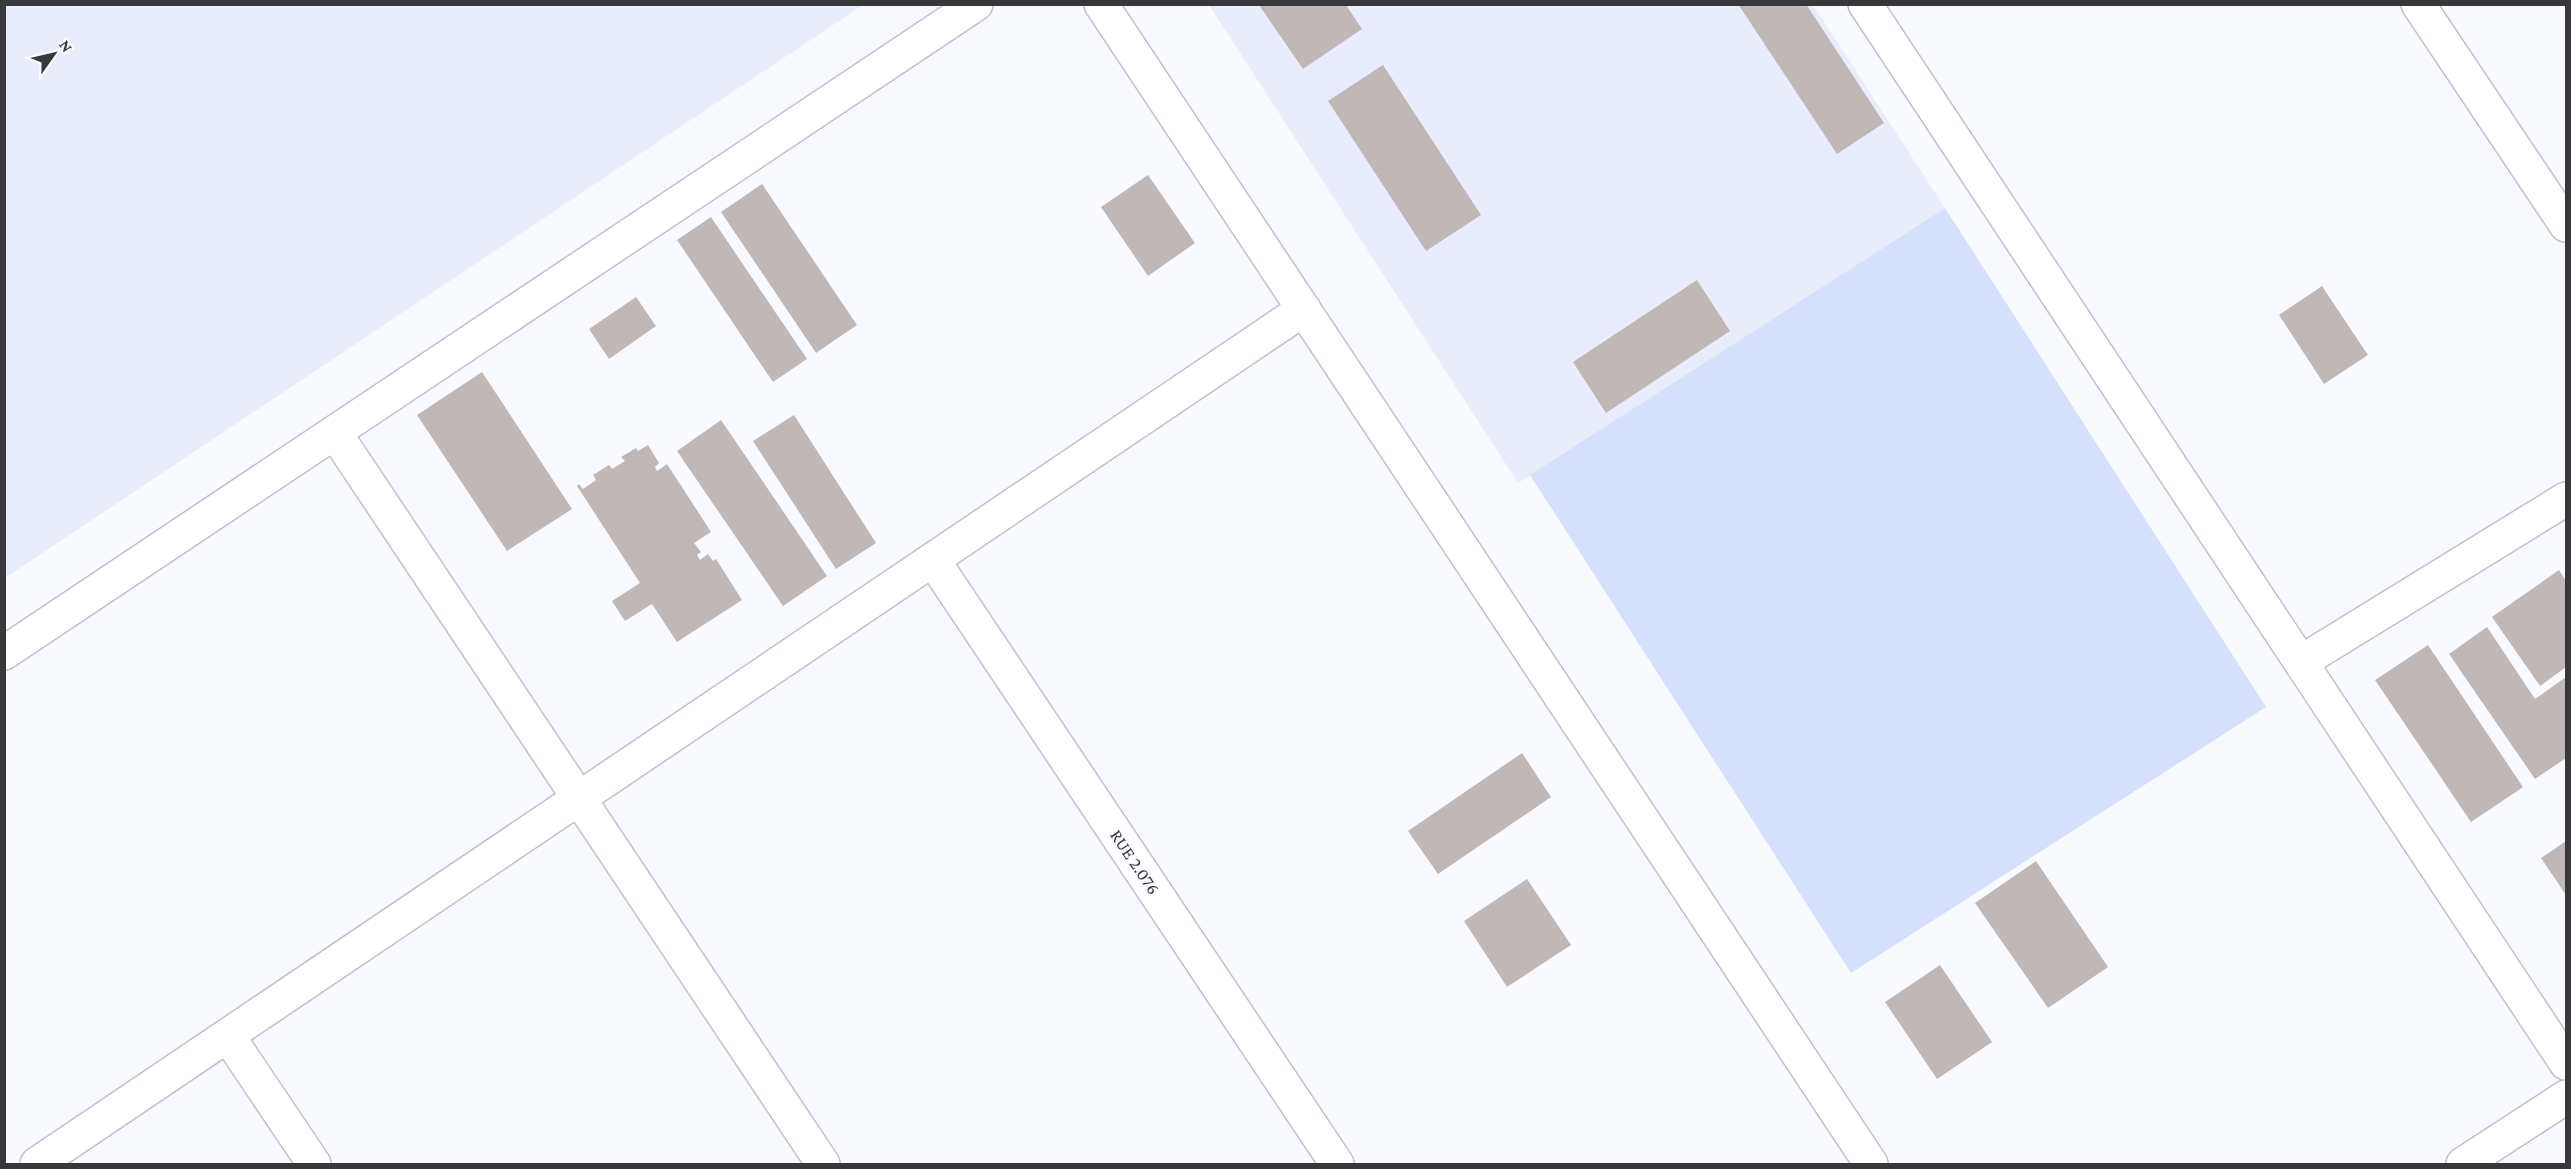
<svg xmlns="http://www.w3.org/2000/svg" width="2571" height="1169" font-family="'Crimson Pro',serif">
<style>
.built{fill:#e9edfb}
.green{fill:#d6dffb}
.building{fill:#bfb8b7}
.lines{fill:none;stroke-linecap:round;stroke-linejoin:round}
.minor-casing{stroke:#c0c2c7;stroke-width:36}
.tertiary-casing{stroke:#c0c2c7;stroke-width:36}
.minor{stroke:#fff;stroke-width:33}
.tertiary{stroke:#fff;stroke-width:33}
.labels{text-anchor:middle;stroke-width:4.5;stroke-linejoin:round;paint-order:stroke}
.street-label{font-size:18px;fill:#38383b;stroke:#f8faff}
</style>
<rect width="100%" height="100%" fill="#f8faff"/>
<path class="built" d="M5 4H863V5L5 578Z
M1209 5H1813L1945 208 1518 483Z"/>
<path class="green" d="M1945 208 2266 707 1851 973 1530 475Z"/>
<path class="building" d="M1738 4H1806L1884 123 1837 154Z
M1259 5H1346L1362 29 1303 69Z
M1383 65 1481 215 1426 251 1328 101Z
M1148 175 1195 243 1148 276 1101 207Z
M762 184 857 325 816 353 721 212Z
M711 217 807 359 773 382 677 240Z
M1697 280 1730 331 1606 413 1573 362Z
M2322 286 2368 355 2324 384 2279 315Z
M636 297 656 326 609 359 589 329Z
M482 372 572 509 507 551 417 415Z
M794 415 876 543 836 569 753 441Z
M721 420 827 576 783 606 677 451Z
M648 445 659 463 655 467 657 471 667 464 711 532 694 543 701 552 697 555 700 560 708 554 713 561 716 559 742 600 677 642 652 604 625 621 612 601 640 583 577 486 579 484 583 489 596 480 593 475 609 465 612 469 625 461 621 457 636 448 638 451Z
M2559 570 2566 581V667L2540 686 2492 617Z
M2487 627 2535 699 2566 677V758L2535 779 2449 654Z
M2428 645 2523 787 2471 822 2375 680Z
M1522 753 1551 797 1438 874 1408 831Z
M2566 841V895L2541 858Z
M2036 861 2108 967 2048 1008 1975 903Z
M1527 879 1571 945 1507 987 1464 921Z
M1940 965 1992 1042 1937 1079 1885 1002Z"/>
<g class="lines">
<g class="minor-casing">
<path id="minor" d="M1101 4 1871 1164
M1865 4 2566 1063
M2418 4 2566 225
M335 433 823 1164
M933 560 1337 1164
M4 653 976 4
M2301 662 2566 499
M228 1036 314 1164
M37 1164 1304 309"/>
</g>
<g class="tertiary-casing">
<path id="tertiary" d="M2463 1164 2566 1097"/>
</g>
<use href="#minor" class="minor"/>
<use href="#tertiary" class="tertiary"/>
</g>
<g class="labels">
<g class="street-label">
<text transform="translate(1135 862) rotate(56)" y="6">RUE 2.076</text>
</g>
</g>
<rect width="2571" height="1169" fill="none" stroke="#38383b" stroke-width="12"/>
<g transform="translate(54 54) rotate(56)" stroke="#f8faff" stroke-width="4.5" paint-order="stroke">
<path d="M0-4.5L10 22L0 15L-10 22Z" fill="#38383b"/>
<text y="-9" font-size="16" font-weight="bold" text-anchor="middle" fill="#38383b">N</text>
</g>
</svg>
